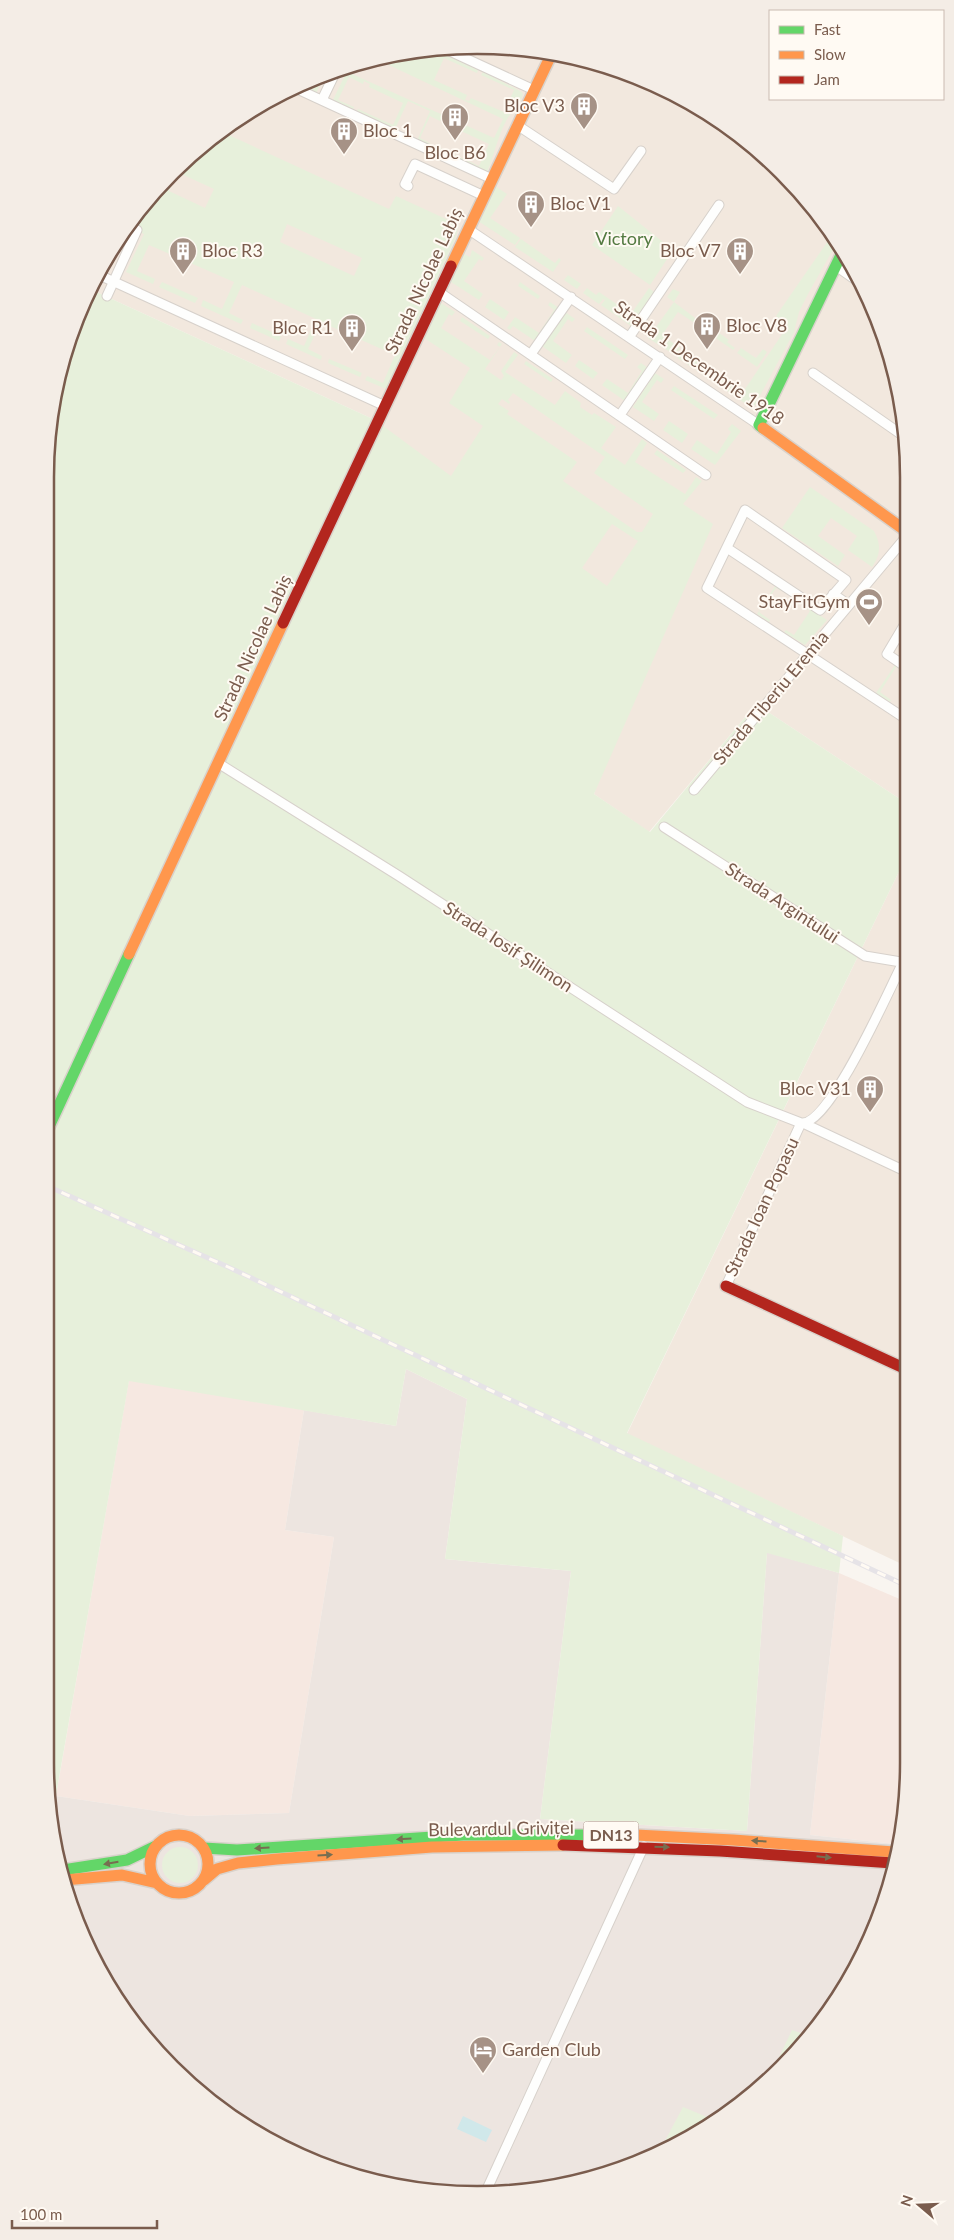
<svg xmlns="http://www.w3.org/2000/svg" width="954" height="2240" font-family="Lato,sans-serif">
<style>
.residential{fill:#f2e8de}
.commercial{fill:#f6e8e1}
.industrial{fill:#ede5e0}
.green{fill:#e7f0db;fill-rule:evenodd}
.water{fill:#d0e8ea}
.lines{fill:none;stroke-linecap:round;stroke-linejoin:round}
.street-casing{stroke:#d7d1cb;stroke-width:11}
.fast-casing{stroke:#d9d2cb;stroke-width:14}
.slow-casing{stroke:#d9d2cb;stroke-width:14}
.jam-casing{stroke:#d9d2cb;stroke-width:14}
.street{stroke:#fefefd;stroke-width:9}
.fast{stroke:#63d668;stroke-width:11}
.slow{stroke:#ff974d;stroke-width:11}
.jam{stroke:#b3261e;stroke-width:11}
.rail-casing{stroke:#e6e3e7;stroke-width:5}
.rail{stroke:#fffaf3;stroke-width:3;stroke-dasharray:9;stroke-linecap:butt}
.oneway{fill:#776e51}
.labels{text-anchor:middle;stroke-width:4;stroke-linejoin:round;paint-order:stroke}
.shield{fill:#fffaf3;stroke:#a28b7f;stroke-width:1}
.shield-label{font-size:16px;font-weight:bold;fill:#7a5c4d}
.poi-label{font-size:18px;fill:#7a5c4d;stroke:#fffaf3;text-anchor:end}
.park-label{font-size:18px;fill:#537a41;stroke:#fffaf3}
.street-label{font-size:18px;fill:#7a5c4d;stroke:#fffaf3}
.rim{fill:none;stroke:#7a5c4d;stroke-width:2.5}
</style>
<rect width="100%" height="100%" fill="#f9f5f0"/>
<path class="residential" d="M448 46 533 49 616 68 717 118 802 192 876 311 905 420 906 803 756 704 649 832 594 794 598 782 375 420 90 289 103 261 152 192 214 134 286 90 365 60Z
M906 857 908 1567 627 1434Z"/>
<path class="commercial" d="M129 1380 304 1410 285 1530 334 1537 289 1813 190 1816 56 1796Z
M839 1573 909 1603V1763L896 1844 810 1835Z"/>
<path class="industrial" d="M406 1369 467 1399 445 1559 571 1571 540 1819 747 1831 767 1552 839 1573 810 1835 896 1844 886 1902 820 2026 717 2122 643 2162 562 2187 420 2191 338 2172 261 2137 152 2048 103 1979 68 1902 53 1812 56 1796 190 1816 289 1813 334 1537 285 1530 304 1410 396 1426Z"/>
<path class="green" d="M432 49 478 70 477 73 444 58 434 80 467 95 465 100 469 101 471 98 504 112 514 90 481 75 483 72 522 92 523 95C519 105 511 112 506 121 497 138 494 157 486 174L434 149 436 146 479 166 489 144 446 124 448 119 442 117 440 121 430 116 420 138 431 144 429 147 417 141 430 111 408 101 394 131 356 113 358 109 393 125 403 103 369 87 370 84 364 81 363 84 349 77 338 100 354 107 352 111 332 102 346 73 341 69 494 138 503 119 374 58 418 51 421 53Z
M324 75 316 94 297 85 301 84 312 89 318 77Z
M220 131 389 209 396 196 459 225 455 239 386 389 365 380 367 376 383 383 395 355 321 322 308 349 322 356 321 360 286 344 288 339 304 346 316 319 242 285 229 313 243 320 241 324 201 306 203 300 222 309 234 282 149 245 137 271 155 279 153 284 126 272 144 234 130 228 112 266 103 261 106 257 109 258 115 244 152 192ZM177 172 214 189 205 208 169 191ZM287 224 362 258 354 276 280 242Z
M495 186 507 194 490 218 520 238 515 245 478 221Z
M618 206 673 250 650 285 592 245Z
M830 238 835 246 808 294 799 312 794 332 753 409 716 383 720 377 743 392 785 330 782 327 784 323 776 316Z
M521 239 555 263 559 258 561 260 553 272 515 247Z
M470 242 464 254 470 257 472 250 484 258 482 261 479 259 464 281 483 294 479 300 451 282 447 289Z
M568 275 581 284 577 289 564 280Z
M162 282 198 298 195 303 159 287Z
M520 282 540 296 538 299 518 286Z
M587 288 596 295 599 292 631 314 649 288 655 293 631 326 601 305 605 300 603 299 599 304 583 293Z
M90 289 375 420 451 476 483 426 449 403 470 368 424 338 441 303 455 312 452 316 449 314 441 328 490 360 500 347 497 345 499 342 502 344 485 369 501 380 504 376 501 371 514 352 518 355 505 372 555 405 565 391 581 403 580 407 592 415 594 413 616 427 601 448 625 465 642 439 647 443 635 462 685 494 696 477 702 481 683 504 713 524 594 794 650 832 756 704 906 803V857L627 1433 843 1536 839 1573 767 1553 747 1831 540 1819 571 1571 445 1559 467 1399 406 1369 396 1426 129 1381 53 1812 45 1763V477L68 338ZM513 393 605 457 594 473 653 514 642 532H637L563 481 577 462 507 414 509 411 498 404 502 399 509 404 510 402 508 400ZM612 524 638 541 607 586 582 568Z
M673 289 680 292 674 302 699 321 696 324 678 312 662 335 680 348 675 355 648 338 674 302 667 297Z
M490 299 509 312 504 320 485 307Z
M550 302 559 308 535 341 513 326 510 330 507 328 515 317 539 333 554 310 548 305Z
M565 312 575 319 572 322 568 319 553 341 572 355 566 363 542 346Z
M462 317 490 336 488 339 460 321Z
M252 323 281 336 279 341 250 328Z
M705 323 729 340 727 342 735 348 733 350 701 328Z
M587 327 628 355 625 359 584 331Z
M741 348 756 358 763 349 767 352 757 367 737 353Z
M683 351 698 361 693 368 678 358Z
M329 359 362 373 360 377 328 363Z
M579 360 598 373 593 379 575 366Z
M526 361 553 379 551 382 524 364Z
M641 363 648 368 625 401 602 385 607 379 628 393 642 371 637 367Z
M701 363 717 374 712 381 696 370Z
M655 373 664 379 661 383 657 380 642 402 659 414 654 421 633 407Z
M674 386 718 415 714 419 671 390Z
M669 421 688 434 682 443 663 430Z
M732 424 741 431 715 465 691 449 697 440 717 454 731 432 728 429Z
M657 450 686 470 683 473 654 454Z
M810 487 874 531C881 544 881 554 872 567L848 550 857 536 831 518 818 536 845 555 838 566 782 528Z
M776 585 793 597 776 588 759 612 770 620 769 622 757 614Z
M799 602 827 620 805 645 784 632 786 630 794 635 810 611Z
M895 665 906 673 896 667 880 692 891 700 890 702 876 693Z
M162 1865a18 18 0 1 1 36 0a18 18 0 1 1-36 0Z
M792 2030 809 2036 773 2070Z
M683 2107 707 2117 701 2128 703 2130 658 2154Z"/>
<path class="water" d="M463 2116 492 2130 486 2142 457 2129Z"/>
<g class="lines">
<g class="street-casing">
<path id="street" d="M441 47 534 90
M293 87 492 179
M322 100 336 71
M517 125 614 189 641 151
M408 186 405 184 415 164 484 196
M468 229 759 425
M836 266 856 280
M97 274 385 406
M439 292 706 475
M107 296 137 230
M630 336 719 205
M531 354 571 297
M813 373 905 437
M620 415 660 357
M727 548 820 610 846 580 745 510 710 582 707 588 906 719
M833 594 849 605
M906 622 887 654 906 667
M218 763 399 876 747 1102 801 1123
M694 790 906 537
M664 827 865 956 907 963
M805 1124 907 1172
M726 1286 801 1123C830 1127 893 981 907 954
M487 2189 644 1846"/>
</g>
<g class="fast-casing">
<path id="fast" d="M763 428 759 425 841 255
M45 1130 47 1131 129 954
M204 1848 237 1850 463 1835H636
M63 1870 127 1860 156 1846"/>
</g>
<g class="slow-casing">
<path id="slow" d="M451 266 552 53
M763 428 906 531
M129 954 283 623
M636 1835 733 1840 894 1852
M150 1864a29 29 0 1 1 58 0a29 29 0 1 1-58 0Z
M64 1880 122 1875 157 1883
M204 1880 217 1869 238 1863 277 1859 432 1847 563 1845"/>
</g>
<g class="jam-casing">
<path id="jam" d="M283 623 451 266
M726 1286 908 1370
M563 1845 720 1851 893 1863"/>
</g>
<use href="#street" class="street"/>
<use href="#fast" class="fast"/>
<use href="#slow" class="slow"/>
<use href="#jam" class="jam"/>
<g class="rail-casing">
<path id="rail" d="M45 1185 226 1266 909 1587"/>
</g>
<use href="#rail" class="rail"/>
</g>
<defs><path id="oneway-solid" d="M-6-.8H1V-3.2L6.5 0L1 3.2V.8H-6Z" transform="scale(1.25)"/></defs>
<g class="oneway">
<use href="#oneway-solid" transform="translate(404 1839) rotate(176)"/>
<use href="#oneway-solid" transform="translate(759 1841) rotate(-177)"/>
<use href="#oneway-solid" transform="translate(662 1847) rotate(2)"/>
<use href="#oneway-solid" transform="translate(262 1848) rotate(176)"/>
<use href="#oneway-solid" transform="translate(325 1855) rotate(-4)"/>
<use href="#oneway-solid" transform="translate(824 1857) rotate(6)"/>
<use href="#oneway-solid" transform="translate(111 1863) rotate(170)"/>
</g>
<defs>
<g id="building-pin" transform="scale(1.4375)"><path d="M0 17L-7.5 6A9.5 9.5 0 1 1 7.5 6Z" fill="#a69286" stroke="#fffaf3"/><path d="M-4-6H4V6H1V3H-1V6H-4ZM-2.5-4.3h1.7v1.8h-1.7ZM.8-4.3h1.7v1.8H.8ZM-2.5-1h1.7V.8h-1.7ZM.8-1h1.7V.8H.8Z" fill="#fff"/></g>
<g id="stadium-pin" transform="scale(1.4375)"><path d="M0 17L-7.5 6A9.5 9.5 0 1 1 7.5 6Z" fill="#a69286" stroke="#fffaf3"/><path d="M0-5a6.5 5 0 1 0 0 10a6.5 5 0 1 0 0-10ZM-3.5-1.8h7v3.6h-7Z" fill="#fff"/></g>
<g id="hotel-pin" transform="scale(1.4375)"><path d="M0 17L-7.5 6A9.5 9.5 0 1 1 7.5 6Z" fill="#a69286" stroke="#fffaf3"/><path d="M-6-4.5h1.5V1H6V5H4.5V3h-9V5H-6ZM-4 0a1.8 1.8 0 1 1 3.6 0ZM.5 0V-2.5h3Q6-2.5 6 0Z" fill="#fff"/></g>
</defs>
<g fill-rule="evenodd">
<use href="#building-pin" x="584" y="106"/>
<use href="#building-pin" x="455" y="117"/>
<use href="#building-pin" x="344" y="131"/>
<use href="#building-pin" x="531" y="204"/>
<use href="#building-pin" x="183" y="251"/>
<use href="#building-pin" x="740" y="251"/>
<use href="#building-pin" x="707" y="326"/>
<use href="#building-pin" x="352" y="328"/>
<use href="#stadium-pin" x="869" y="602"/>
<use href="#building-pin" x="870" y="1089"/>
<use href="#hotel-pin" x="483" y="2050"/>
</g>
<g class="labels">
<rect class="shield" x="583.5" y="1821.5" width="55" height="27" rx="4"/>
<g class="shield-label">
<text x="611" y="1841">DN13</text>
</g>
<g class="poi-label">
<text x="565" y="112">Bloc V3</text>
<text x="363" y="137" text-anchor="start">Bloc 1</text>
<text x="455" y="159" text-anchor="middle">Bloc B6</text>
<text x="550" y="210" text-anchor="start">Bloc V1</text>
<text x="202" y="257" text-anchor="start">Bloc R3</text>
<text x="721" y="257">Bloc V7</text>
<text x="726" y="332" text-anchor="start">Bloc V8</text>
<text x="333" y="334">Bloc R1</text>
<text x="850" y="608">StayFitGym</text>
<text x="851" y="1095">Bloc V31</text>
<text x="502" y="2056" text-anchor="start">Garden Club</text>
</g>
<g class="park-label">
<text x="624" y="245">Victory</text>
</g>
<g class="street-label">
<text transform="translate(424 281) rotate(-65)" y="6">Strada Nicolae Labiș</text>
<text transform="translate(699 363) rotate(35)" y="6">Strada 1 Decembrie 1918</text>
<text transform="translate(253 648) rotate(-65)" y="6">Strada Nicolae Labiș</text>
<text transform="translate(771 698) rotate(-50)" y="6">Strada Tiberiu Eremia</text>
<text transform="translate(782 903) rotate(33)" y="6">Strada Argintului</text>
<text transform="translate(508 947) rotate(33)" y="6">Strada Iosif Șilimon</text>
<text transform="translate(762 1207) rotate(-65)" y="6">Strada Ioan Popasu</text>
<text transform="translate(501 1829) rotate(-1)" y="6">Bulevardul Griviței</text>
</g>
</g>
<path d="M0 0H954V2240H0ZM477 54H477A423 423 0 0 1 900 477V1763A423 423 0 0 1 477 2186H477A423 423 0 0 1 54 1763V477A423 423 0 0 1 477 54Z" fill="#f4ede6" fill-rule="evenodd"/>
<path class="rim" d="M477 54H477A423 423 0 0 1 900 477V1763A423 423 0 0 1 477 2186H477A423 423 0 0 1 54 1763V477A423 423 0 0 1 477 54Z"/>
<rect x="769" y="10" width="175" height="90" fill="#fffaf3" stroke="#cabbb1"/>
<rect x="779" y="26" width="25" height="8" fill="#63d668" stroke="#cabbb1"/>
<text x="814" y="35" font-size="15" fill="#7a5c4d">Fast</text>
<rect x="779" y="51" width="25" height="8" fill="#ff974d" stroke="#cabbb1"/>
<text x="814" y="60" font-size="15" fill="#7a5c4d">Slow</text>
<rect x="779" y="76" width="25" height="8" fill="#b3261e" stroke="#cabbb1"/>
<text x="814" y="85" font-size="15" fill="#7a5c4d">Jam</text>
<g transform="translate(919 2205) rotate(289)" stroke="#fffaf3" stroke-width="4" paint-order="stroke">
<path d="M0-4L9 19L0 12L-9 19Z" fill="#7a5c4d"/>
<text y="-8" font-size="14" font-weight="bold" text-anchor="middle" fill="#7a5c4d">N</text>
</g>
<path d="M12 2220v8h145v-8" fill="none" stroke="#7a5c4d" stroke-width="2.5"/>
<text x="20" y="2220" font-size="15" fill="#7a5c4d" stroke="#fffaf3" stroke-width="4" paint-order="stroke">100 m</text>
</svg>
